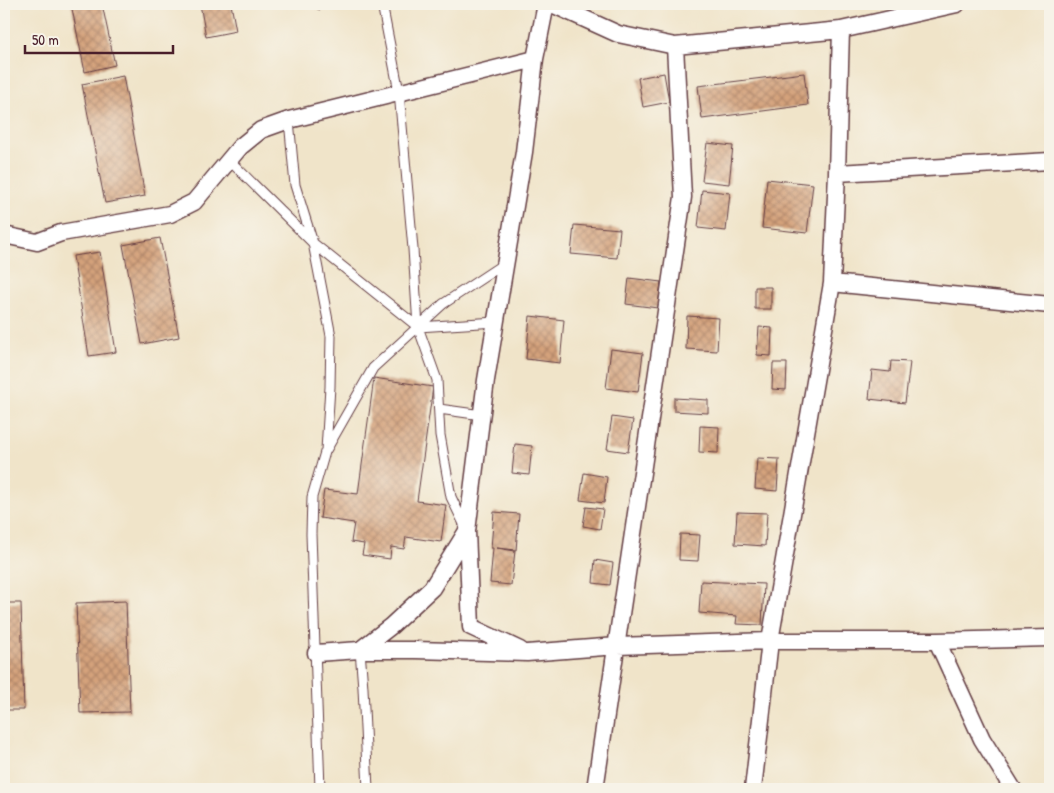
<svg xmlns="http://www.w3.org/2000/svg" width="1054" height="793" font-family="'Patrick Hand',sans-serif">
<style>
.building{fill:url(#building-cross-hatch)}
.lines{fill:none;stroke-linecap:round;stroke-linejoin:round}
.service-casing{stroke:#633d43;stroke-width:11}
.minor-casing{stroke:#633d43;stroke-width:19}
.service{stroke:#fff;stroke-width:9}
.minor{stroke:#fff;stroke-width:16}
</style>
<defs>
<pattern id="building-cross-hatch" width="8" height="8" patternUnits="userSpaceOnUse" patternTransform="scale(1.25)"><rect width="8" height="8" fill="#d4a27c"/><path d="M0 0l8 8M0 8l8-8" fill="none" stroke="#ae8366"/></pattern>
</defs>
<rect width="100%" height="100%" fill="#f7f3e8"/>
<filter id="ink" filterUnits="userSpaceOnUse"><feTurbulence type="fractalNoise" baseFrequency=".02" numOctaves="2"/><feDisplacementMap in="SourceGraphic" scale="10" xChannelSelector="R" yChannelSelector="G"/><feConvolveMatrix kernelMatrix="1 2 1 2 8 2 1 2 1" color-interpolation-filters="sRGB"/></filter>
<filter id="wash" filterUnits="userSpaceOnUse"><feTurbulence type="fractalNoise" baseFrequency=".0096" numOctaves="4" result="noise"/><feDisplacementMap in="SourceGraphic" scale="20" xChannelSelector="R" yChannelSelector="G"/><feGaussianBlur stdDeviation="1.12" result="paint"/><feColorMatrix in="noise" values="0 0 0 0 0 0 0 0 0 0 0 0 0 0 0 0 0 1.4 0 .05"/><feComposite in="paint" operator="in"/></filter>
<g filter="url(#wash)">
<rect width="100%" height="100%" fill="#f0e4c9"/>
<g id="blocks">
<path class="building" d="M71 4H102L115 65 85 72Z
M200 4H231L236 31 206 37Z
M317 4H346V5L318 10Z
M664 73 669 102 643 107 638 78Z
M804 73 808 105 702 119 698 86Z
M123 76 145 196 105 203 82 84Z
M707 143 733 146 729 184 702 181Z
M767 179 813 184 807 233 762 228Z
M702 190 730 193 726 231 698 228Z
M574 225 620 229 617 258 571 254Z
M160 238 179 337 142 344 123 245Z
M100 252 116 352 89 356 73 256Z
M629 278 661 282 658 308 626 304Z
M755 287H771V309H755Z
M530 316 564 320 560 363 526 359Z
M687 316 719 318 717 351 686 349Z
M759 327 772 328 771 356 757 355Z
M611 349 643 353 638 392 606 388Z
M891 361 910 362 905 403 869 399 872 370 890 372Z
M773 363H787L786 390 772 389Z
M374 378 433 387 417 501 446 505 441 542 406 537 404 549 391 547 390 559 362 555 364 544 351 542 354 523 320 518 324 490 358 494Z
M674 398 708 400V413L674 411Z
M612 417 633 420 628 452 607 449Z
M700 426 719 427 718 453 699 452Z
M515 444 532 446 529 475 512 473Z
M757 458 779 459 777 491 755 489Z
M584 473 607 477 604 503 580 500Z
M586 507 603 509 600 529 583 526Z
M494 512 519 514 516 550 497 548 515 551 511 585 490 583 493 548H491Z
M737 512 767 513 765 546 735 544Z
M680 534 700 535 698 561 679 560Z
M595 560 613 563 610 585 593 583Z
M701 581 764 584 762 625 736 624 737 616 699 613Z
M126 601 130 712 80 713 76 603Z
M4 603H21L24 710H4Z"/>
</g>
</g>
<g filter="url(#ink)">
<use href="#blocks" fill-opacity="0" stroke="#633d43" stroke-width="1"/>
<g class="lines">
<g class="service-casing">
<path id="service" d="M382 4 399 92 413 249 418 327 437 380 440 435 451 497 466 528
M289 120 295 185 313 243 331 336 330 387 326 450
M229 160 313 243 418 327 496 322
M439 409 482 415
M360 650 363 688 368 789
M320 789 311 534 312 497 325 452 373 368 443 304 505 263"/>
</g>
<g class="minor-casing">
<path id="minor" d="M552 4 618 34 675 46 841 30 957 4
M837 173 1050 161
M4 235 37 242 61 233 170 214 194 202 240 147 261 130 289 120 535 59 546 4
M832 283 1050 305
M937 641 982 739 1013 789
M360 650 391 626 432 588 467 531
M520 650 471 627 467 531 486 380 524 152 535 59
M316 653 360 650H415L527 653 617 646 770 641H937L1050 638
M595 789 683 197 675 46
M753 789 770 641 832 283 837 173 841 30"/>
</g>
<use href="#service" class="service"/>
<use href="#minor" class="minor"/>
</g>
</g>
<rect width="1054" height="793" fill="none" stroke="#f7f3e8" stroke-width="20"/>
<path d="M25 45v8h148v-8" fill="none" stroke="#4a1f2b" stroke-width="2.5"/>
<text x="32" y="45" font-size="15" fill="#4a1f2b" stroke="#f7f3e8" stroke-width="4" paint-order="stroke">50 m</text>
</svg>
